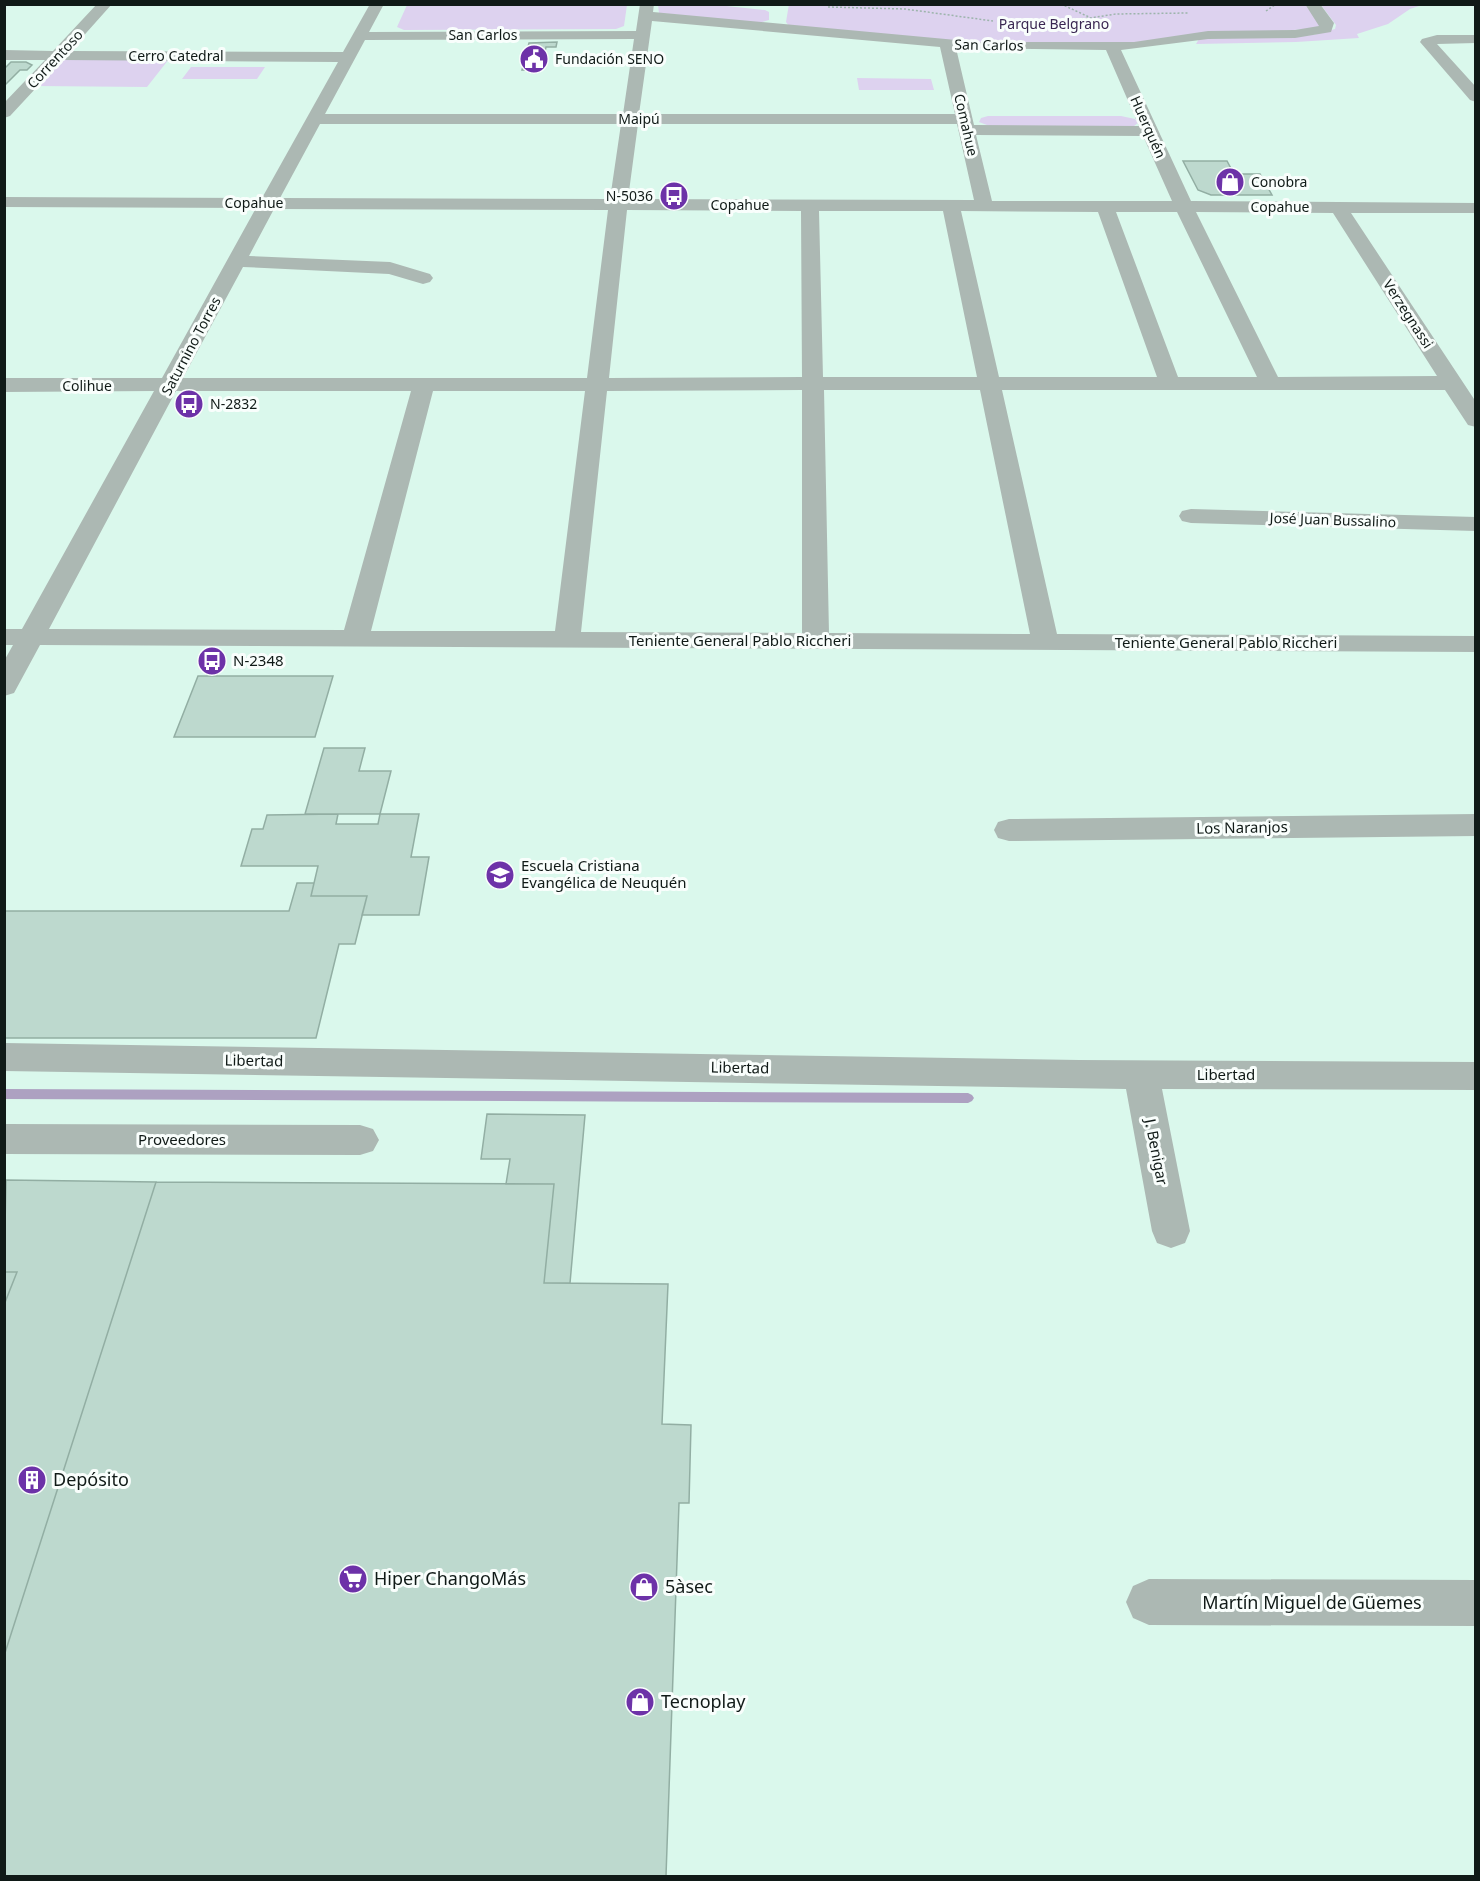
<svg xmlns="http://www.w3.org/2000/svg" width="1480" height="1881" font-family="'Noto Sans',sans-serif">
<style>
.green{fill:#ddd2ef}
.lines{fill:none;stroke-linecap:round;stroke-linejoin:round}
.stream{fill:#ada1c1;fill-rule:evenodd}
.building{fill:#bdd9ce;stroke:#92aea3;stroke-width:1.5}
.path{stroke:#9cb4ab;stroke-width:1.5;stroke-dasharray:2 2;stroke-linecap:butt}
.minor{fill:#acb8b3;fill-rule:evenodd}
.labels{text-anchor:middle;stroke-width:6;stroke-linejoin:round;paint-order:stroke}
.far-park-label{font-size:14px;fill:#3a2752;stroke:#f9fefc}
.far-street-label{font-size:14px;fill:#101a17;stroke:#f9fefc}
.far-poi-label{font-size:14px;fill:#101a17;stroke:#f9fefc;text-anchor:start}
.street-label{font-size:15px;fill:#101a17;stroke:#f9fefc}
.poi-label{font-size:15px;fill:#101a17;stroke:#f9fefc;text-anchor:start}
.near-poi-label{font-size:18px;fill:#101a17;stroke:#f9fefc;text-anchor:start}
.near-street-label{font-size:18px;fill:#101a17;stroke:#f9fefc}
</style>
<rect width="100%" height="100%" fill="#daf8ec"/>
<path class="green" d="M789 4H1305L1321 24 1317 28 1144 43 982 44 789 26 786 22Z
M407 5V4L627 5 624 26 616 29 404 30 397 27Z
M658 5H717L765 10 769 12V20L759 23 659 13Z
M1321 5H1422L1410 9 1388 24 1357 34 1359 38 1296 42 1196 44 1199 39 1313 35 1335 29 1336 25Z
M169 59 147 87 36 86 63 60Z
M191 67H265L257 79H182Z
M857 78 931 79 934 90H859Z
M988 116H1121L1135 119 1138 123 1134 126 992 127 979 122 981 118Z"/>
<g class="lines">
<path class="stream" d="M4 1089 968 1093 972 1095 974 1098 972 1101 968 1103 4 1099Z"/>
</g>
<path class="building" d="M557 42 556 47H546L541 70H522L529 43Z
M11 62H26L32 65 27 70H20L4 86V69Z
M1183 161H1227L1234 174H1260L1272 195H1211L1198 190Z
M198 676H333L315 737H174Z
M324 748H365L359 771H391L380 814H305Z
M338 814 336 824H378L380 814H419L411 857H429L419 915H362L367 896H311L318 866H241L252 829H263L267 815Z
M297 883H314L311 896H367L355 944H339L316 1038H4V911H289Z
M487 1114 585 1115 570 1283H544L554 1184H506L510 1159H481Z
M6 1180 156 1182 4 1656V1305L17 1272H4Z
M156 1182 554 1184 544 1283 668 1284 662 1424 691 1425 689 1503H679L666 1876H4V1656Z
M4 1272H17L4 1305Z"/>
<g class="lines">
<path class="path" d="M1061 4 1089 17
M828 7 905 9 993 21
M1266 11 1276 4
M1070 21 1116 14 1188 13"/>
<path class="minor" d="M97 4H112L70 51 343 52 370 4H384L369 32 636 31 640 4H654L653 12 978 42H1134L1208 31 1295 30 1319 26 1305 4H1320L1334 23 1331 32 1295 38 1208 39 1121 50 1191 201 1476 203V213H1351L1476 402V427L1468 425 1445 390H1002L1057 634 1476 636V652L40 645 14 693 4 696V661L13 645H4V629H22L154 391 4 392V378H162L256 208 4 207V197L262 198 338 62 62 60 10 116 4 118V103L45 60H4V50L53 51ZM652 21 940 47 955 114H639ZM634 39 623 114H325L365 40ZM956 48 1106 50 1139 126 974 125ZM320 124H621L610 199 280 198ZM638 124H957L974 200 628 199ZM976 135 1143 136 1172 201H992ZM274 209 608 210 587 378H183L243 267 389 274 423 284 430 282 433 278 430 274 390 262 249 256ZM627 210 801 211 802 377 609 378ZM819 211H943L977 377H823ZM961 211 1098 212 1157 377H999ZM1116 212H1177L1257 377H1178ZM1196 212 1333 213 1437 376 1278 377ZM802 390V633L581 632 607 391ZM824 390H980L1030 634 829 633ZM176 391H411L344 630 49 629ZM433 391H585L555 631H371Z
M1437 35H1476V43L1437 44 1476 87V102L1470 100 1420 42 1422 39Z
M1191 509 1476 517V531L1191 523 1182 521 1179 516 1182 511Z
M1476 814V836L1009 841 998 838 994 830 998 822 1009 819Z
M4 1043 1079 1060 1476 1062V1090L1162 1089 1190 1231 1185 1243 1171 1248 1157 1243 1152 1231 1126 1089 4 1071Z
M4 1124 360 1125 373 1129 379 1140 373 1151 360 1155 4 1154Z
M1149 1579 1476 1580V1626L1149 1625 1133 1618 1126 1602 1133 1586Z"/>
</g>
<defs>
<g id="civic-disc" transform="scale(1.5)"><circle r="9.5" fill="#6d32a8" stroke="#f9fefc"/><path d="M-.6-6.5H3V-4.5H.6V-3L4-1V1h2V6H-6V1h2V-1L-.6-3ZM-1.2 2.5V6h2.4V2.5Z" fill="#fff"/></g>
<g id="shop-disc" transform="scale(1.5)"><circle r="9.5" fill="#6d32a8" stroke="#f9fefc"/><path d="M-5-2.5h2.3a2.7 3.5 0 0 1 5.4 0H5L5.5 6h-11ZM-1.5-2.5h3a1.5 2.3 0 0 0-3 0Z" fill="#fff"/></g>
<g id="bus-disc" transform="scale(1.5)"><circle r="9.5" fill="#6d32a8" stroke="#f9fefc"/><path d="M-5-6H5V4H4V6H2V4H-2V6H-4V4H-5ZM-3.5-4V0h7V-4ZM-3.5 1.2v1.5H-2V1.2ZM2 1.2v1.5H3.5V1.2Z" fill="#fff"/></g>
<g id="school-disc" transform="scale(1.5)"><circle r="9.5" fill="#6d32a8" stroke="#f9fefc"/><path d="M0-5L7-2L0 1L-7-2ZM-4 1L0 2.5L4 1V4Q0 6-4 4Z" fill="#fff"/></g>
<g id="building-disc" transform="scale(1.5)"><circle r="9.5" fill="#6d32a8" stroke="#f9fefc"/><path d="M-4-6H4V6H1V3H-1V6H-4ZM-2.5-4.3h1.7v1.8h-1.7ZM.8-4.3h1.7v1.8H.8ZM-2.5-1h1.7V.8h-1.7ZM.8-1h1.7V.8H.8Z" fill="#fff"/></g>
<g id="supermarket-disc" transform="scale(1.5)"><circle r="9.5" fill="#6d32a8" stroke="#f9fefc"/><path d="M-6-5.5h2.5l.6 2H6L4.5 2H-2.5L-4.4-4H-6ZM-1.5 3.2a1.3 1.3 0 1 0 .1 0ZM3 3.2a1.3 1.3 0 1 0 .1 0Z" fill="#fff"/></g>
</defs>
<g fill-rule="evenodd">
<use href="#civic-disc" x="534" y="59"/>
<use href="#shop-disc" x="1230" y="182"/>
<use href="#bus-disc" x="674" y="196"/>
<use href="#bus-disc" x="189" y="404"/>
<use href="#bus-disc" x="212" y="661"/>
<use href="#school-disc" x="500" y="875"/>
<use href="#building-disc" x="32" y="1480"/>
<use href="#supermarket-disc" x="353" y="1579"/>
<use href="#shop-disc" x="644" y="1587"/>
<use href="#shop-disc" x="640" y="1702"/>
</g>
<g class="labels">
<g class="far-park-label">
<text x="1054" y="29">Parque Belgrano</text>
</g>
<g class="far-street-label">
<text x="483" y="40">San Carlos</text>
<text transform="translate(989 45) rotate(1)" y="5">San Carlos</text>
<text x="176" y="61">Cerro Catedral</text>
<text transform="translate(55 59) rotate(-47)" y="5">Correntoso</text>
<text x="639" y="124">Maipú</text>
<text transform="translate(966 125) rotate(77)" y="5">Comahue</text>
<text transform="translate(1148 127) rotate(66)" y="5">Huerquén</text>
<text x="254" y="208">Copahue</text>
<text x="740" y="210">Copahue</text>
<text x="1280" y="212">Copahue</text>
<text transform="translate(1408 314) rotate(57)" y="5">Verzegnassi</text>
<text transform="translate(191 346) rotate(-62)" y="5">Saturnino Torres</text>
<text x="87" y="391">Colihue</text>
<text transform="translate(1333 520) rotate(2)" y="5">José Juan Bussalino</text>
</g>
<g class="far-poi-label">
<text x="555" y="64">Fundación SENO</text>
<text x="1251" y="187">Conobra</text>
<text x="653" y="201" text-anchor="end">N-5036</text>
<text x="210" y="409">N-2832</text>
</g>
<g class="street-label">
<text x="740" y="646">Teniente General Pablo Riccheri</text>
<text x="1226" y="648">Teniente General Pablo Riccheri</text>
<text transform="translate(1242 828) rotate(-1)" y="5">Los Naranjos</text>
<text transform="translate(254 1061) rotate(1)" y="5">Libertad</text>
<text transform="translate(740 1068) rotate(1)" y="5">Libertad</text>
<text x="1226" y="1080">Libertad</text>
<text x="182" y="1145">Proveedores</text>
<text transform="translate(1156 1152) rotate(79)" y="5">J. Benigar</text>
</g>
<g class="poi-label">
<text x="233" y="666">N-2348</text>
<text x="521" y="871">Escuela Cristiana<tspan x="521" dy="17">Evangélica de Neuquén</tspan></text>
</g>
<g class="near-poi-label">
<text x="53" y="1486">Depósito</text>
<text x="374" y="1585">Hiper ChangoMás</text>
<text x="665" y="1593">5àsec</text>
<text x="661" y="1708">Tecnoplay</text>
</g>
<g class="near-street-label">
<text x="1312" y="1609">Martín Miguel de Güemes</text>
</g>
</g>
<rect width="1480" height="1881" fill="none" stroke="#101a17" stroke-width="12"/>
</svg>
